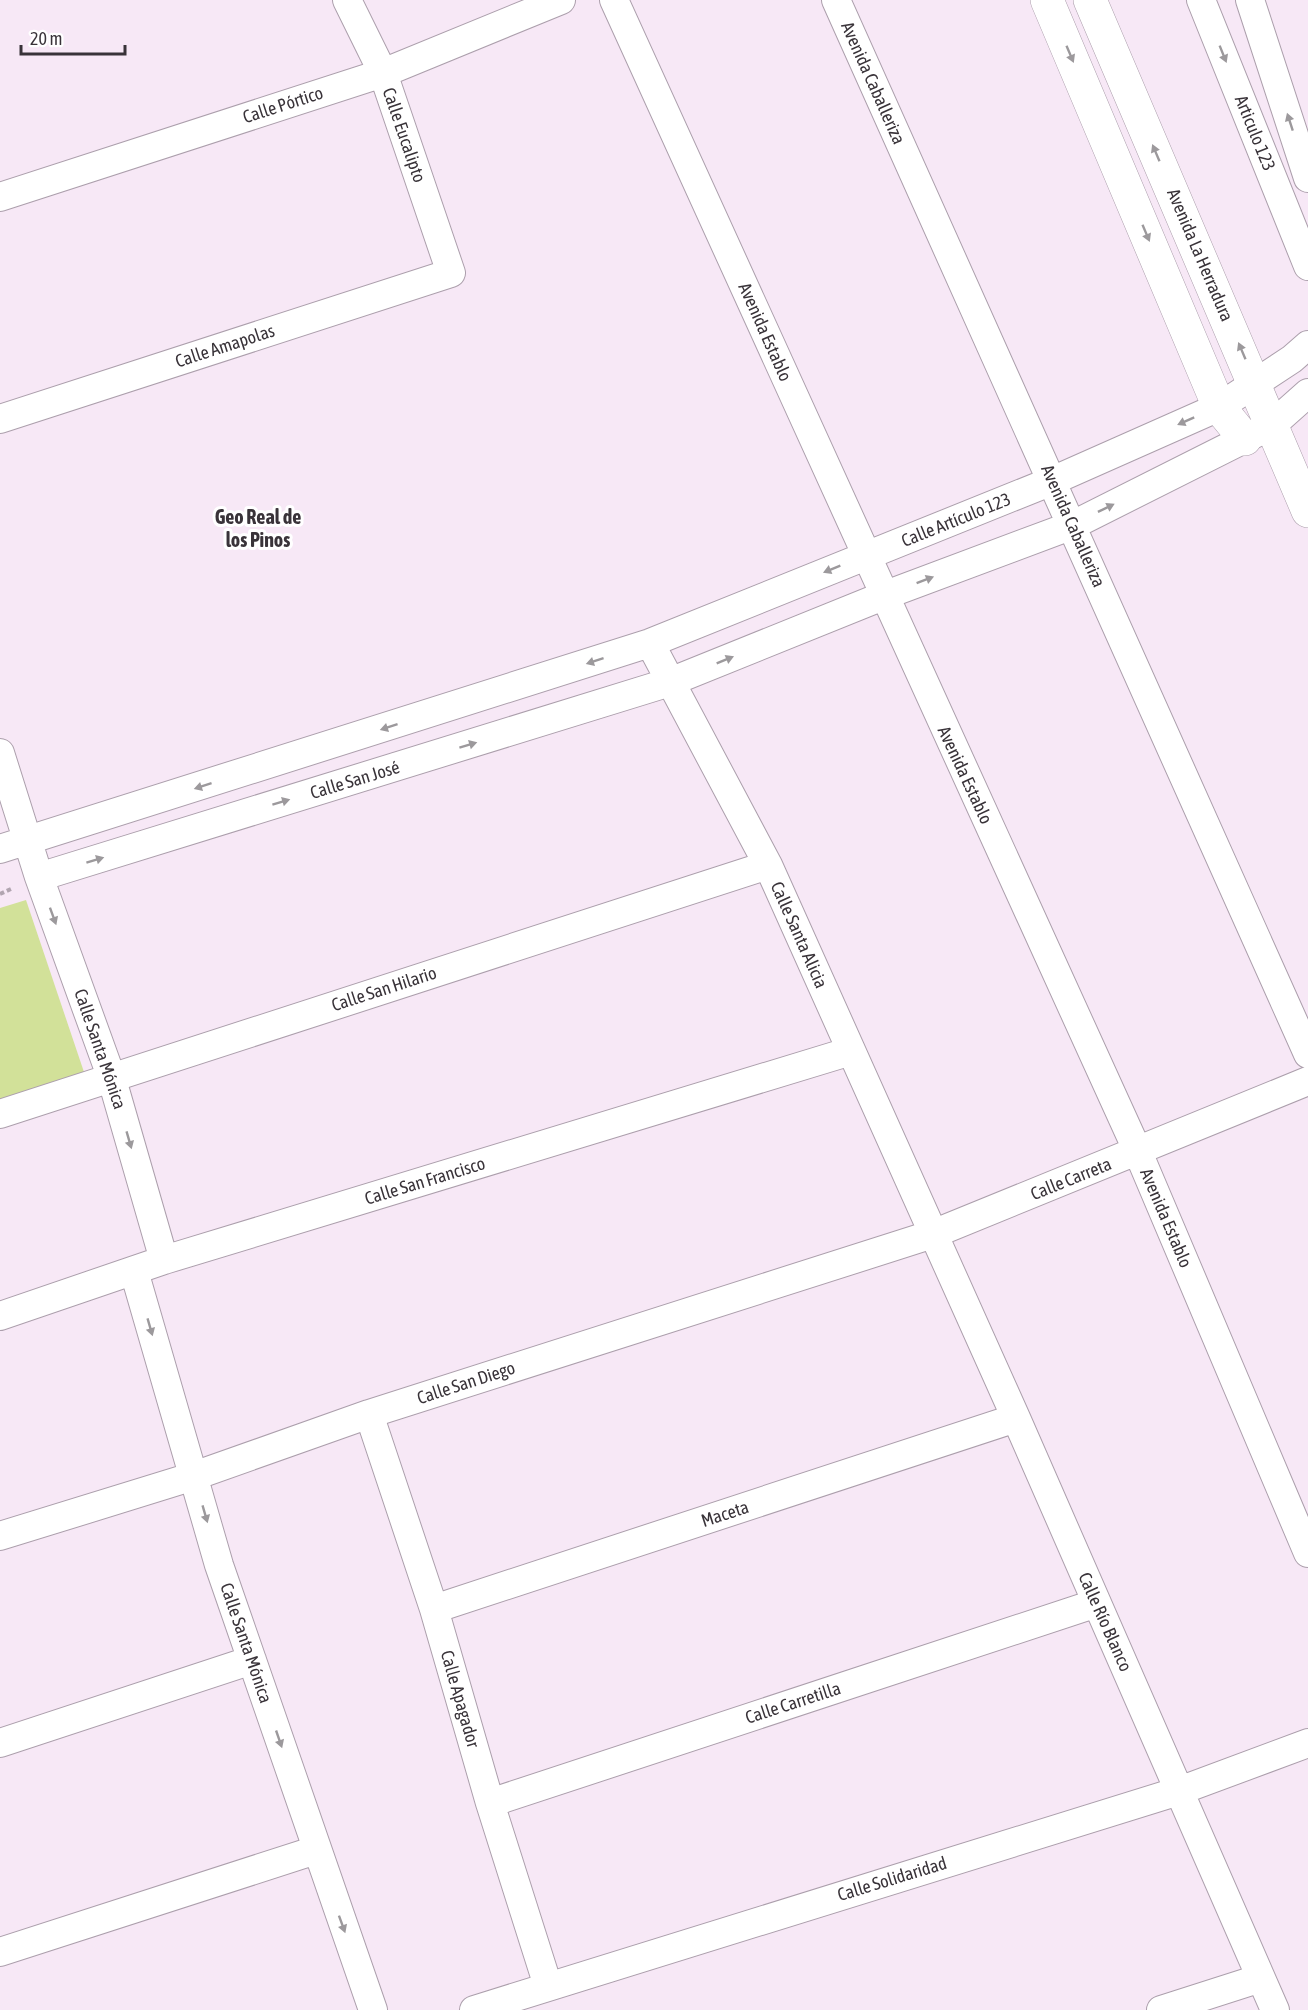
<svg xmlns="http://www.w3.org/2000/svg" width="1308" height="2010" font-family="'Asap Condensed',sans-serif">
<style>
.green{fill:#d2e199}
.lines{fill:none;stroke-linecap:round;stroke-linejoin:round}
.street-casing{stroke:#ac9fac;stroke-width:30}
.secondary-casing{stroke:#ac9fac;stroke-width:34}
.path{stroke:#b1a5b0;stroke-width:4;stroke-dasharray:4.5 3;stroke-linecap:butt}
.street{stroke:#fff;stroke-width:28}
.secondary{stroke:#fff;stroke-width:33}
.oneway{fill:#9c999c}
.labels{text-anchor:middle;stroke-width:6;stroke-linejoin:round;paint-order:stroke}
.street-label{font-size:18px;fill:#393339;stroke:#fff}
.neighbourhood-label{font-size:20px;font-weight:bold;fill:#393339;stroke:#fff}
</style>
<rect width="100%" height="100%" fill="#f7e8f6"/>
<path class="green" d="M26 900 86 1078 0 1103V908Z"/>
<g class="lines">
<g class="street-casing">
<path id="street" d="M614 0 1138 1152 1308 1553
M836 0 1308 1054
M1201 0 1308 266
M1250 0 1308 178
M0 197 383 73 561 0
M0 419 451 273 383 73 347 0
M650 643 768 865 1016 1418 1275 2010
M0 753 39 877 111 1076 164 1260
M0 849 650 643 1052 481 1219 407 1292 359 1308 345
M39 877 670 682 883 596 1073 525 1272 425 1308 393
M0 1114 768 865
M134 1271 219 1565 373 2010
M0 1316 164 1260 851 1051
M369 1414 434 1609 490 1803 548 1986
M0 1536 194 1476 369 1414 933 1234 1308 1081
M434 1609 1016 1418
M0 1743 252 1660
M490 1803 1097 1603
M0 1952 316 1850
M474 2010 1179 1791 1308 1743
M1161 2010 1261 1978"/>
</g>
<g class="secondary-casing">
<path id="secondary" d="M1047 0 1219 407 1245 439
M1090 0 1308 511"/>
</g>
<path class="path" d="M0 894 11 889"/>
<use href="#street" class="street"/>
<use href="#secondary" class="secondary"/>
</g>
<defs><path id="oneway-solid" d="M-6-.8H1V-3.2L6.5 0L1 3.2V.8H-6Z" transform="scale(1.5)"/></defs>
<g class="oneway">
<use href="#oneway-solid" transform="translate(1070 54) rotate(67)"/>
<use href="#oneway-solid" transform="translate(1223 54) rotate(68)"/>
<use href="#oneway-solid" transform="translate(1290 122) rotate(-108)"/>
<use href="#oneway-solid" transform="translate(1156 153) rotate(-113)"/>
<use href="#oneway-solid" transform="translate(1146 233) rotate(67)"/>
<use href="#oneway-solid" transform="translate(1242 351) rotate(-113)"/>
<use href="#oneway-solid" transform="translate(1186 421) rotate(156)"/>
<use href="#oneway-solid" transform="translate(1106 508) rotate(-26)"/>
<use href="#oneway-solid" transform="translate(832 569) rotate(158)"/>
<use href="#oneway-solid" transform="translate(925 580) rotate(-21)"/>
<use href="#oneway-solid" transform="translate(725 660) rotate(-22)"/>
<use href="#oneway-solid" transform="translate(595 661) rotate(162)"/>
<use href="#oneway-solid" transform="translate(389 727) rotate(162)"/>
<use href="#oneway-solid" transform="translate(468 745) rotate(-17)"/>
<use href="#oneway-solid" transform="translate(203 786) rotate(162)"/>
<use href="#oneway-solid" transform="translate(281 802) rotate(-17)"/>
<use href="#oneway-solid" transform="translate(95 860) rotate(-17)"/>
<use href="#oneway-solid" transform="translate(53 916) rotate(70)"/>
<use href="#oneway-solid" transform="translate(129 1140) rotate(74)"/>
<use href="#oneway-solid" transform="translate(150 1327) rotate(74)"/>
<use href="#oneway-solid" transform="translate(205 1514) rotate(74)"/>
<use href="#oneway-solid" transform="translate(279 1739) rotate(71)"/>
<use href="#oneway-solid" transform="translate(342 1924) rotate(70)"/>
</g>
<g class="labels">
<g class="street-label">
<text transform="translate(873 83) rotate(66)" y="6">Avenida Caballeriza</text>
<text transform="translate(283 105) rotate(-18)" y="6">Calle Pórtico</text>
<text transform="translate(1255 133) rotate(68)" y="6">Articulo 123</text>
<text transform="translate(404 135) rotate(71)" y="6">Calle Eucalipto</text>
<text transform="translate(1200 255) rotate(67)" y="6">Avenida La Herradura</text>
<text transform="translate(765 332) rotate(66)" y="6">Avenida Establo</text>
<text transform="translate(225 346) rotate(-18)" y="6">Calle Amapolas</text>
<text transform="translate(956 520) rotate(-22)" y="6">Calle Artículo 123</text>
<text transform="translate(1073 526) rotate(66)" y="6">Avenida Caballeriza</text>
<text transform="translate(965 775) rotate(65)" y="6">Avenida Establo</text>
<text transform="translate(355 780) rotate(-17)" y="6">Calle San José</text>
<text transform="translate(799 935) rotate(66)" y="6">Calle Santa Alicia</text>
<text transform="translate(384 989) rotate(-18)" y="6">Calle San Hilario</text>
<text transform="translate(100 1049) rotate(71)" y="6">Calle Santa Mónica</text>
<text transform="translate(1071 1179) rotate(-22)" y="6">Calle Carreta</text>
<text transform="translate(425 1181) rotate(-17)" y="6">Calle San Francisco</text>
<text transform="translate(1166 1218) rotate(67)" y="6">Avenida Establo</text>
<text transform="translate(466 1383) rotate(-18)" y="6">Calle San Diego</text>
<text transform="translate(725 1514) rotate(-18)" y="6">Maceta</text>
<text transform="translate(1105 1622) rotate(66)" y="6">Calle Río Blanco</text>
<text transform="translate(246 1643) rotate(71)" y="6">Calle Santa Mónica</text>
<text transform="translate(460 1699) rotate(74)" y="6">Calle Apagador</text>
<text transform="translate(793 1703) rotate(-18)" y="6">Calle Carretilla</text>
<text transform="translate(892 1879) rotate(-17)" y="6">Calle Solidaridad</text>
</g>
<g class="neighbourhood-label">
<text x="258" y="524">Geo Real de<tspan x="258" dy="23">los Pinos</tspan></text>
</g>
</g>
<path d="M21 45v9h104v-9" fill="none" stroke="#393339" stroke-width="3"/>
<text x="30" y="45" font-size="18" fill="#393339" stroke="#ffffff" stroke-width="4.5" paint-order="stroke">20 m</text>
</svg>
